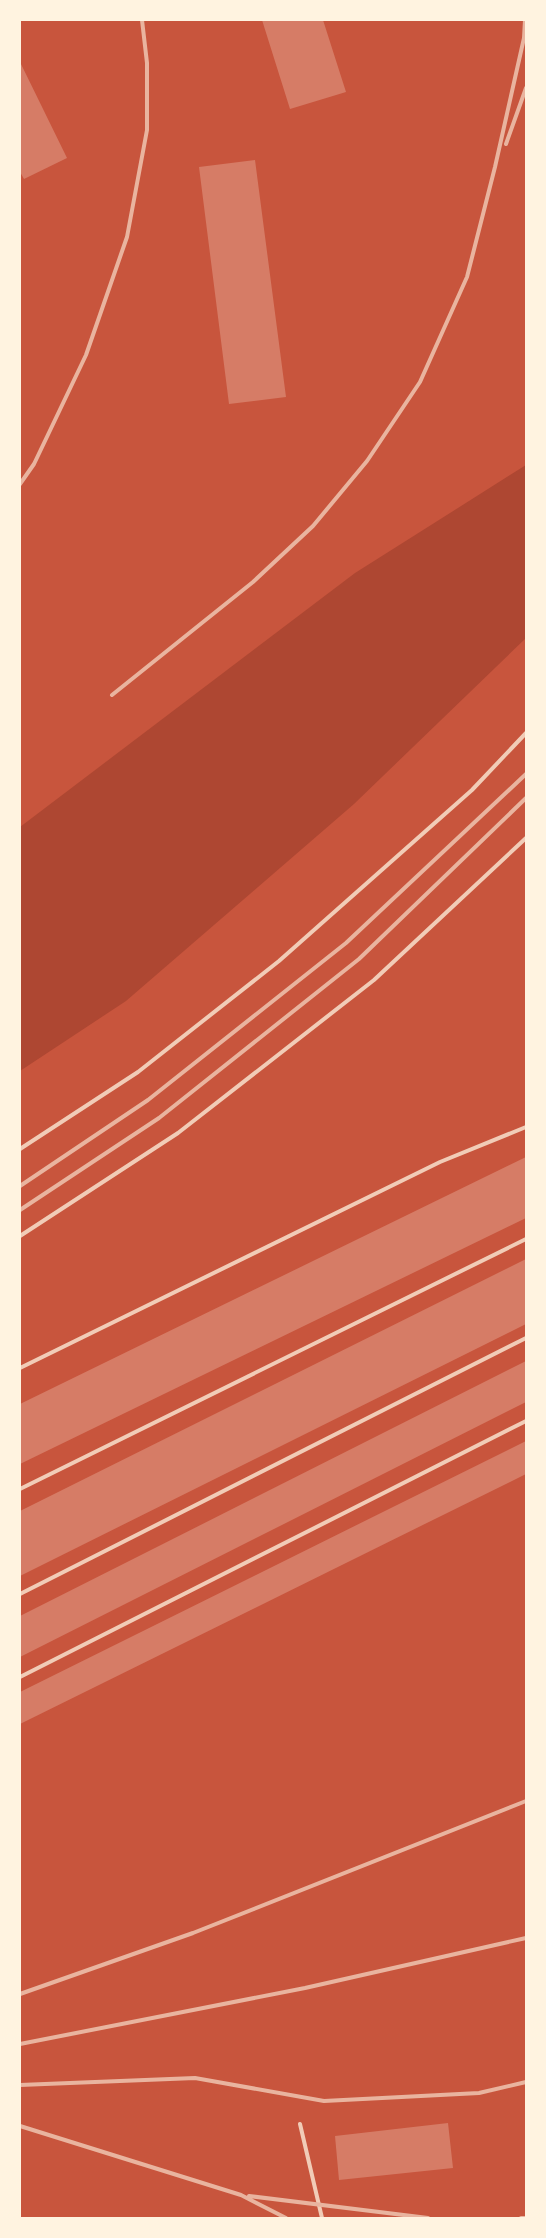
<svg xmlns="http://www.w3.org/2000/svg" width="546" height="2238" font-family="'Open Sans',sans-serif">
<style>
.green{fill:#ae4732}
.building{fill:#d67c66}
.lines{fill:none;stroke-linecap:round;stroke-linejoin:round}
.service{stroke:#f1ccb7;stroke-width:4}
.rail{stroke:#e9b49f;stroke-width:4}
</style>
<rect width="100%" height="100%" fill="#c8553d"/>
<path class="green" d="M526 465V638L354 804 126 1001 20 1071V827L355 573Z"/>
<path class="building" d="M262 20H323L346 92 290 109Z
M20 62 67 158 24 179 20 172Z
M255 160 286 397 229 404 199 167Z
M526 1157V1218L20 1464V1404Z
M526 1259V1324L20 1576V1511Z
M526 1361V1402L20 1657V1616Z
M526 1441V1474L20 1724V1692Z
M448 2123 453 2168 339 2180 335 2136Z"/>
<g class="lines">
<path class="service" d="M20 1149 138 1072 279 961 472 790 526 733
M20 1236 178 1133 374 980 526 838
M20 1368 440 1162 526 1127
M20 1489 526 1239
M20 1594 526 1338
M20 1677 526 1421
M300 2124 322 2218"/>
<path class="rail" d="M506 144 526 88
M20 484 34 464 86 355 127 237 147 130V63L142 20
M112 695 253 582 313 526 367 461 420 382 467 277 495 167 524 38 525 20
M20 1186 148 1100 346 943 526 774
M20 1210 159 1118 359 959 526 798
M20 1994 193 1933 526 1801
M20 2044 305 1988 526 1938
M20 2085 195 2078 324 2101 479 2093 526 2082
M20 2126 241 2195 286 2218
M249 2196 428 2218
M521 2218H526"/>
</g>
<rect width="546" height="2238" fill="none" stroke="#fff3e0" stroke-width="42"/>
</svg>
